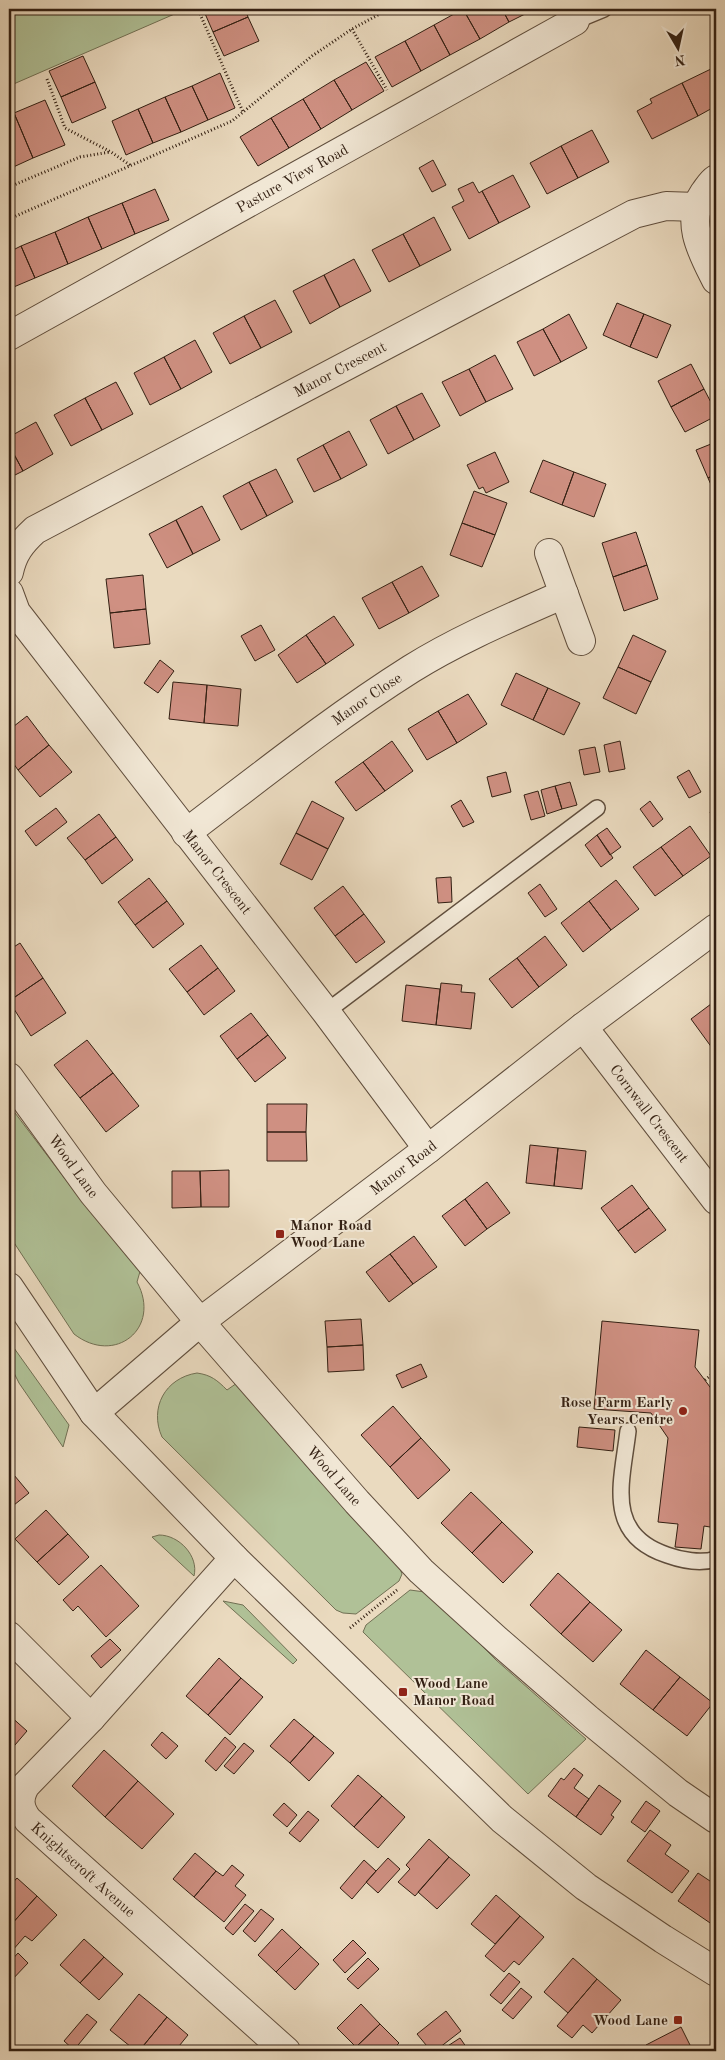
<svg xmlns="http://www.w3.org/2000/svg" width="725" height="2060" font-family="'Old Standard TT',serif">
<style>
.green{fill:#b0c197;stroke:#717054}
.building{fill:#cf9082;stroke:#321f12}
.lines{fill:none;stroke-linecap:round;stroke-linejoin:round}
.service-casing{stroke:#604e3d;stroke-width:18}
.minor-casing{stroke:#604e3d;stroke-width:30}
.tertiary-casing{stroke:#604e3d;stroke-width:30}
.path{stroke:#321f12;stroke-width:3;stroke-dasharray:1 2.5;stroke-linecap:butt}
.service{stroke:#f1e7d5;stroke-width:15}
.minor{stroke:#f1e7d5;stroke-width:28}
.tertiary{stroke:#f1e7d5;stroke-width:28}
.poi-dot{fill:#8f2418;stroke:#f1e7d5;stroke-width:2}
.labels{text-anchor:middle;stroke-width:4;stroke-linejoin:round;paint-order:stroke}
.street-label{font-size:15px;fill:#321f12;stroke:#f1e7d5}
.poi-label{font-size:15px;font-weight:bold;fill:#321f12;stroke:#f1e7d5;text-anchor:start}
</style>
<rect width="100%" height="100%" fill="#eadabf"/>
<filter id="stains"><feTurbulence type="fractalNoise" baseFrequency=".004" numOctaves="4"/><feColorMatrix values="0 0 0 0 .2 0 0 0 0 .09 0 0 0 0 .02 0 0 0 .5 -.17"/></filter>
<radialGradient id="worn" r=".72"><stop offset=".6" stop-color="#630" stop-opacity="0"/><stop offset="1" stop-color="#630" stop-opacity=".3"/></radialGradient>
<path class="green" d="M9 9H186L9 86Z
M9 1105 78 1196 141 1268 137 1282C162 1328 115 1366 74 1334L9 1235Z
M9 1341 69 1425 63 1447 19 1383 9 1363Z
M197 1373C211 1375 217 1380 227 1390L237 1383 314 1475 399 1566 402 1574 399 1581 356 1614 343 1613 336 1610 162 1437C149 1408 165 1378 197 1373Z
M159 1535C179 1535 199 1556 194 1576L152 1537Z
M410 1590 425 1592 434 1598 496 1660 586 1739 528 1794 363 1632 366 1625Z
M223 1601 243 1605 297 1660 293 1664Z"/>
<path class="building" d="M203 9H245L248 17 213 32Z
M463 9H502L509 22 480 39Z
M463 9 480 39 450 55 434 25Z
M502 9H535L509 22Z
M248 17 259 41 224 56 213 32Z
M434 25 450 55 421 71 405 41Z
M405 41 421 71 392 87 375 57Z
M83 56 95 82 61 97 49 71Z
M366 62 384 91 352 110 334 80Z
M713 68 716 75V106L698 116 682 83Z
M220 73 235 108 208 120 192 86Z
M334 80 352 110 321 129 303 99Z
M95 82 106 108 72 123 61 97Z
M682 83 698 116 652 139 637 111 652 103 650 99Z
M192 86 208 120 181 132 165 97Z
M165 97 181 132 153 143 138 109Z
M303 99 321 129 289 148 271 118Z
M45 100 65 145 33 158 14 113Z
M138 109 153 143 126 155 112 121Z
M14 113 33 158 9 169V115Z
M271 118 289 148 258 166 240 137Z
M592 130 609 162 578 178 561 146Z
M561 146 578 178 547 194 530 163Z
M433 160 446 185 432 192 419 168Z
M513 175 530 207 499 223 482 191Z
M473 182 479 193 482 191 499 223 469 239 452 207 464 201 458 189Z
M155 189 169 220 135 234 122 203Z
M122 203 135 234 102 249 88 217Z
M88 217 102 249 68 264 55 232Z
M434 217 451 250 420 266 403 234Z
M55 232 68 264 35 278 21 246Z
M403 234 420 266 389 282 372 250Z
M21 246 35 278 9 289V252Z
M354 259 371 291 340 307 324 275Z
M324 275 340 307 310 324 293 291Z
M275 300 292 332 261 348 244 316Z
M617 303 644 314 630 347 603 335Z
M569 314 587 348 561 362 543 329Z
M644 314 671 325 657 358 630 347Z
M244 316 261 348 230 364 213 333Z
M543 329 561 362 534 376 517 342Z
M195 340 212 372 181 389 164 357Z
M495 355 513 389 486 402 469 369Z
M164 357 181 389 150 405 134 373Z
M691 364 704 389 671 407 658 381Z
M469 369 486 402 460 416 442 382Z
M116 382 133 414 102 430 85 398Z
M704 389 716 412V416L685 432 671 407Z
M422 393 440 426 414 440 396 406Z
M85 398 102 430 71 446 54 415Z
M396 406 414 440 388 454 370 420Z
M36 422 53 454 23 471 9 445V437Z
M349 431 367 465 341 479 323 445Z
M716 442V474L708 478 696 450Z
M9 445 23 471 9 478Z
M323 445 341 479 314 492 297 459Z
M495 452 509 482 486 493 483 487 479 489 467 465Z
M543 460 574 472 562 505 530 492Z
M276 469 293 502 267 516 249 482Z
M574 472 606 484 594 517 562 505Z
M716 474V496L708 478Z
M249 482 267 516 241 530 223 496Z
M474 491 507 503 495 535 462 523Z
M202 506 220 540 193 554 176 520Z
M176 520 193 554 167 568 149 534Z
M462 523 495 535 482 567 450 555Z
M636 532 647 565 613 577 602 543Z
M647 565 658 599 624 611 613 577Z
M422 566 439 596 409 613 392 582Z
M143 575 146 609 110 613 106 579Z
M392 582 409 613 379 629 362 598Z
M146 609 150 644 114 648 110 613Z
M334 616 354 645 326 664 306 635Z
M261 625 275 650 255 661 241 636Z
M306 635 326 664 297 683 278 655Z
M633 635 666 651 651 682 618 667Z
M160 660 174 671 158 693 144 683Z
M618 667 651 682 636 714 603 698Z
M516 673 548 688 533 720 501 705Z
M173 682 207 685 204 723 169 719Z
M207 685 241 689 238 726 204 723Z
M548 688 580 703 564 735 533 720Z
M468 694 487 724 457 743 438 711Z
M438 711 457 743 427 760 408 729Z
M27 716 49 745 18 770 9 757V730Z
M392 741 413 771 385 791 363 762Z
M620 741 625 769 609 772 604 745Z
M49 745 72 772 40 797 18 770Z
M595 747 600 772 584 775 579 750Z
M363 762 385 791 356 811 335 782Z
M689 770 701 792 689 798 677 777Z
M506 772 511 792 492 797 487 777Z
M570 782 577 805 562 809 555 786Z
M555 786 562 809 547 814 541 790Z
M538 791 545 816 531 820 524 795Z
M461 800 474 822 463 827 451 806Z
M312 801 344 818 328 849 296 833Z
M650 801 663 819 653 827 640 809Z
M56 808 67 822 36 846 25 831Z
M716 809V824L710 812Z
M99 814 116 837 85 860 67 838Z
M690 826 711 856 683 876 661 847Z
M607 828 621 847 610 855 597 835Z
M296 833 328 849 312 880 280 864Z
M597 835 613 858 601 867 585 845Z
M116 837 133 860 102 884 85 860Z
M661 847 683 876 655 896 633 867Z
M451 877 452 902 438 903 436 878Z
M149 878 167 901 135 925 118 902Z
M616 880 639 909 611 930 589 901Z
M540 884 557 909 545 917 528 893Z
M343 886 364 914 335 936 314 908Z
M167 901 184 924 153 948 135 925Z
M589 901 611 930 583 952 561 923Z
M364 914 385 942 356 963 335 936Z
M545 936 567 965 539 987 517 958Z
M20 943 43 978 9 1001V950Z
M201 945 218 968 187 992 169 969Z
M517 958 539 987 512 1008 489 979Z
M218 968 235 991 204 1015 187 992Z
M43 978 66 1013 31 1036 9 1001Z
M441 983 462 985 461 992 475 993 471 1029 436 1025Z
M406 985 440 989 436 1025 402 1021Z
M715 1001 716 1003 715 1052 691 1019Z
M251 1013 268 1035 237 1059 220 1036Z
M268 1035 286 1058 255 1082 237 1059Z
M87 1040 113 1073 80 1098 54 1065Z
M113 1073 139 1106 106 1132 80 1098Z
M716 1096V1107L711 1100Z
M267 1104H307L306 1132H267Z
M267 1132H306L307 1161H267Z
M530 1145 558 1148 554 1186 526 1183Z
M558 1148 586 1151 582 1189 554 1186Z
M229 1170V1207H201L200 1171Z
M172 1171H200L201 1207 172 1208Z
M487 1182 510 1213 487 1229 465 1199Z
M632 1185 649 1208 618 1231 601 1208Z
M465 1199 487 1229 465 1246 442 1216Z
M649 1208 666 1230 635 1253 618 1231Z
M414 1236 437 1267 413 1284 390 1254Z
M390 1254 413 1284 389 1302 366 1272Z
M361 1319 363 1345 327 1347 325 1321Z
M602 1321 699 1330 695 1367 716 1395V1528L704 1526 701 1549 675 1547 678 1524 658 1522 668 1438 651 1413 594 1409Z
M363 1345 364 1370 328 1372 327 1347Z
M421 1364 427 1377 402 1388 396 1375Z
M393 1406 421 1438 390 1467 361 1435Z
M579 1427 615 1430 613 1451 577 1447Z
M421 1438 450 1470 418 1499 390 1467Z
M9 1469 29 1493 9 1509Z
M471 1492 502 1522 472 1553 441 1523Z
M46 1510 68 1534 37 1562 15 1539Z
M502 1522 533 1552 503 1583 472 1553Z
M68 1534 89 1557 59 1585 37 1562Z
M101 1565 139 1606 106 1637 78 1606 73 1611 63 1600Z
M558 1573 590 1602 561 1634 530 1605Z
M590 1602 622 1630 593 1662 561 1634Z
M110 1639 121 1650 101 1668 91 1656Z
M646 1650 680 1677 653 1710 620 1684Z
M219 1658 241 1678 208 1715 186 1696Z
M680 1677 713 1703 687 1736 653 1710Z
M241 1678 263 1697 230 1735 208 1715Z
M9 1715 27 1731 9 1752Z
M294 1719 314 1736 290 1763 270 1746Z
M162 1732 178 1746 166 1759 151 1745Z
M314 1736 334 1753 309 1781 290 1763Z
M225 1737 236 1747 216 1771 205 1761Z
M244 1743 254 1751 234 1774 224 1766Z
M104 1750 138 1781 105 1817 72 1786Z
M574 1768 583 1775 574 1788 589 1799 576 1817 548 1796 561 1778 564 1780Z
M358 1775 382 1796 354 1827 331 1806Z
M138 1781 174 1814 142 1849 105 1817Z
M599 1785 621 1801 611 1815 614 1817 601 1835 576 1817Z
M382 1796 405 1817 378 1848 354 1827Z
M646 1801 660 1811 645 1832 631 1822Z
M284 1803 297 1815 287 1827 273 1815Z
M308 1811 319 1820 300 1842 289 1833Z
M650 1830 671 1845 665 1854 689 1871 672 1893 627 1861Z
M429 1839 449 1857 415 1896 398 1882 410 1869 406 1865Z
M195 1853 216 1871 194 1897 173 1879Z
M449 1857 470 1875 437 1909 418 1892Z
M388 1858 400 1869 378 1893 366 1882Z
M364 1860 376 1871 352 1899 340 1888Z
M232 1865 244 1875 235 1886 246 1895 224 1922 194 1897 216 1871 223 1876Z
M698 1873 716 1885V1927L678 1901Z
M17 1878 37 1896 9 1927V1887Z
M496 1895 520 1916 495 1944 471 1924Z
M37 1896 57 1915 32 1941 25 1936 12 1951 9 1948V1927Z
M245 1904 254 1911 233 1935 225 1928Z
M261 1909 274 1919 255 1942 243 1931Z
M520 1916 544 1937 519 1965 514 1961 504 1972 485 1956Z
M282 1929 301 1947 276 1972 258 1955Z
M84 1939 104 1957 80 1983 60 1965Z
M353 1940 366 1953 345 1973 333 1960Z
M301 1947 319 1964 295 1990 276 1972Z
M18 1953 28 1963 9 1983V1963Z
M104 1957 123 1974 99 2000 80 1983Z
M368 1958 379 1969 358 1989 347 1979Z
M573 1958 597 1979 568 2013 544 1992Z
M509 1973 520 1982 501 2004 490 1995Z
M597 1979 621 2000 592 2033 583 2025 572 2038 557 2026Z
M521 1988 532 1997 513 2019 502 2010Z
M139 1994 167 2017 139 2051H136L110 2030Z
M361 2004 380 2024 356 2047 337 2028Z
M446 2011 461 2031 435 2051H431L417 2034Z
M87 2014 97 2022 74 2050 64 2041Z
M167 2017 188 2035 175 2051H139Z
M380 2024 399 2043 391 2051H360L356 2047Z
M681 2027 692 2049 687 2051H649L646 2045Z
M460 2038 469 2051H440Z"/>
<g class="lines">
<g class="service-casing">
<path id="service" d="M575 21 604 9
M326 1012 597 808
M628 1431C622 1482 604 1534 667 1555 681 1560 701 1564 716 1559"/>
</g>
<g class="minor-casing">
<g id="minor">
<path d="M716 179C711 182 708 188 704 193 684 222 703 254 716 280"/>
<path id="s1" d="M9 336 575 21"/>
<path d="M549 553 581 641"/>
<path id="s2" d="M9 572C13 553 21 543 35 530L634 214 666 206 697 207"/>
<path id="s3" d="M9 593 16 612 326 1012 428 1149"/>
<path id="s4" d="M186 833C260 777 332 719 411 669 459 639 512 617 564 594"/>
<path id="s5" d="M583 1027 716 1200"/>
<path id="s6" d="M9 1077 93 1193 200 1322 357 1502 421 1571 497 1640 588 1719 678 1793 716 1819"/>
<path id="s7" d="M94 1413 200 1322 428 1149 583 1027 716 928"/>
<path id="s8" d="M234 1558 91 1718 26 1785C18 1798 19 1808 28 1820L286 2051"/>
<path d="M9 1636 91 1718"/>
</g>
</g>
<g class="tertiary-casing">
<path id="tertiary" d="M9 1287 94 1413 234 1558 502 1819 586 1887 663 1939 716 1972"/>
</g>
<path class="path" d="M200 14 243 112
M352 29 387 90
M47 79 65 128 111 152 130 165
M9 187 80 157 110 152
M9 219 232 121 312 56 352 29 389 9
M705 1380 716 1371
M350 1628 397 1590"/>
<use href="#service" class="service"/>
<use href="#minor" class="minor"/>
<use href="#tertiary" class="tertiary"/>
</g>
<g class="poi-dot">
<rect x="275" y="1229" width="10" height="10" rx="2.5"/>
<circle cx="683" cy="1411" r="5"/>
<rect x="398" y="1687" width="10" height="10" rx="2.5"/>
<rect x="673" y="2015" width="10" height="10" rx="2.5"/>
</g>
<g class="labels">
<g class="street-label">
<text dy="5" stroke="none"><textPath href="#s1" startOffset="324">Pasture View Road</textPath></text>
<text dy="5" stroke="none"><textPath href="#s2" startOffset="395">Manor Crescent</textPath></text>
<text dy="5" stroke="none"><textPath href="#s4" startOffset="225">Manor Close</textPath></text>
<text dy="5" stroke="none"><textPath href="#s3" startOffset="349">Manor Crescent</textPath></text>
<text dy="5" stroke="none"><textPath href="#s5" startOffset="109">Cornwall Crescent</textPath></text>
<text dy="5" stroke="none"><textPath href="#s6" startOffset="110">Wood Lane</textPath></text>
<text dy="5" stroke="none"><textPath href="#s7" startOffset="395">Manor Road</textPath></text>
<text dy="5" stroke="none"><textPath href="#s6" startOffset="515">Wood Lane</textPath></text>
<text dy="5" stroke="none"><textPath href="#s8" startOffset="420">Knightscroft Avenue</textPath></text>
</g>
<g class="poi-label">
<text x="290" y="1230">Manor Road<tspan x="290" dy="17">Wood Lane</tspan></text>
<text x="673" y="1407" text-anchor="end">Rose Farm Early<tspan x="673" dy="17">Years Centre</tspan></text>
<text x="413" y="1688">Wood Lane<tspan x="413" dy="17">Manor Road</tspan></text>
<text x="668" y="2025" text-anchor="end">Wood Lane</text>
</g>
</g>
<rect width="725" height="2060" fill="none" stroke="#eadabf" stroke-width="30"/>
<rect x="10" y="10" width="705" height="2040" fill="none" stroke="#321f12" stroke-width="2.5"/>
<rect x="15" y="15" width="695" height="2030" fill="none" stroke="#321f12"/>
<g transform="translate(678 48) rotate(171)" stroke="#f1e7d5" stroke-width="4" paint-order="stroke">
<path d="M0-4L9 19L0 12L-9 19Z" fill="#321f12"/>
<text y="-8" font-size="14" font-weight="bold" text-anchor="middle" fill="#321f12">N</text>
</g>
<rect width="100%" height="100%" filter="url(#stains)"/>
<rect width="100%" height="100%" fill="url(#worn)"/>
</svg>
